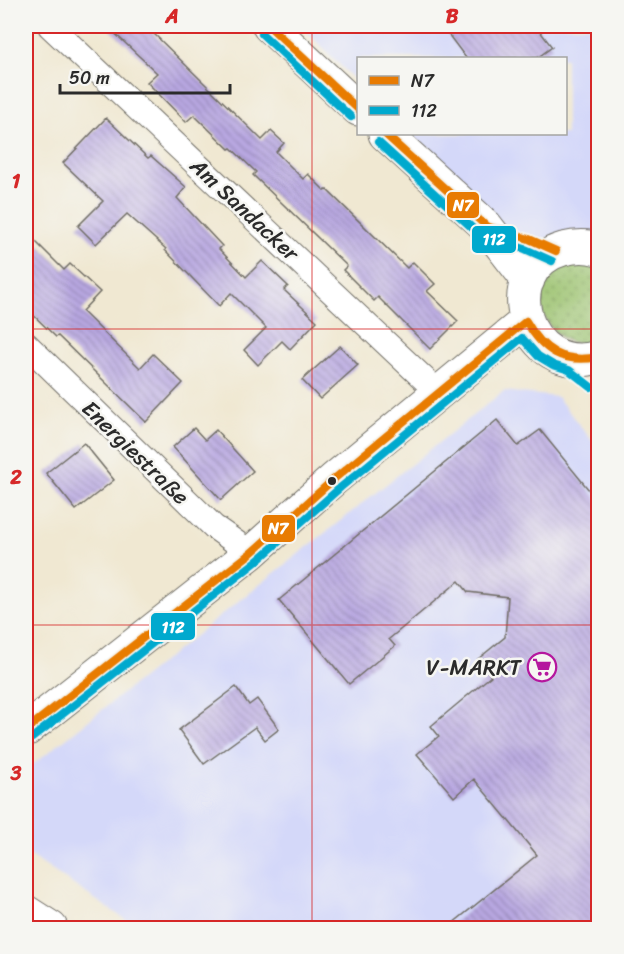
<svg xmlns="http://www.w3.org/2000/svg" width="624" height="954" font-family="Sriracha,sans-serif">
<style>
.built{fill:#d4d8f9}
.grass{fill:url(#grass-dots);stroke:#63764c;stroke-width:1.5}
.building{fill:url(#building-back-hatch)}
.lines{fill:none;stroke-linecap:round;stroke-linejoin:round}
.street-casing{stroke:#706d65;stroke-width:26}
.secondary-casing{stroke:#706d65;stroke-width:35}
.highway-casing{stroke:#706d65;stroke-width:35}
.street{stroke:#fff;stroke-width:24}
.secondary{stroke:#fff;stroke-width:33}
.highway{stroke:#fff;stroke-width:33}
.bus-1-casing{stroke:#f6f6f2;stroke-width:12}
.bus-2-casing{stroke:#f6f6f2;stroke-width:12}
.bus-1{stroke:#e87b02;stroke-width:8}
.bus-2{stroke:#00a9ce;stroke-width:8}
.grid{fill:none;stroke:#d62828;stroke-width:1.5;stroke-opacity:0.55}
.bus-dot{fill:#2b2b2b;stroke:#f6f6f2;stroke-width:2}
.labels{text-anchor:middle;stroke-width:5;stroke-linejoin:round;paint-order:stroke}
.street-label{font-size:22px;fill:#2b2b2b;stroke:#f6f6f2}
.poi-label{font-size:22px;fill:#2b2b2b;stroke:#f6f6f2;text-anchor:end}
.line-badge{stroke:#f6f6f2;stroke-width:2}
.badge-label{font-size:16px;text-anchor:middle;font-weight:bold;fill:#fff}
.neatline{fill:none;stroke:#d62828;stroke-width:2}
.grid-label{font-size:20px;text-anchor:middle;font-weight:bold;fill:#d62828}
</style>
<defs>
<pattern id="grass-dots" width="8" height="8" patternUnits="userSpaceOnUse" patternTransform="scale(1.5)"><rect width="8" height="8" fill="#9bc26e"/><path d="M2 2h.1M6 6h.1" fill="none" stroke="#7f9e5b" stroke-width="1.8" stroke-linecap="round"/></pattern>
<pattern id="building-back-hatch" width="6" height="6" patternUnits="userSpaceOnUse" patternTransform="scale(1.5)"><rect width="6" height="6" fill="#b8a7e1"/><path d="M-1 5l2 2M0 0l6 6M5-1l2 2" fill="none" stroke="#9688b7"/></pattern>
</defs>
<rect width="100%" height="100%" fill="#f6f6f2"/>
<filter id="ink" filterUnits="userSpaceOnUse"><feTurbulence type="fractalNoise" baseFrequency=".0167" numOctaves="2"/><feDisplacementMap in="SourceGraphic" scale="12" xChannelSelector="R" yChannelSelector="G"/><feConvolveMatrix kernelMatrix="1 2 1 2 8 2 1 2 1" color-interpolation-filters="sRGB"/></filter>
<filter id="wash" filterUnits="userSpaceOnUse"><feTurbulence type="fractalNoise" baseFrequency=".008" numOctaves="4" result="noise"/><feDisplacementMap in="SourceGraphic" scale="24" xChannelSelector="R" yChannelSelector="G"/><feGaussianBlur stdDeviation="1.35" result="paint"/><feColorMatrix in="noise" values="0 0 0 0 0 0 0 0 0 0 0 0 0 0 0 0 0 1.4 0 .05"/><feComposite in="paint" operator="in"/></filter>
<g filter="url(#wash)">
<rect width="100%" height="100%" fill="#f0e8d2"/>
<path class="built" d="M301 26H598V320L410 134H566V58H358V83Z
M504 391 557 397 598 448V928H138L26 853V770Z"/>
<path class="grass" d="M598 258V342C589 343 580 345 571 342 549 334 533 306 543 284 546 277 555 269 561 262Z"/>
<g id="blocks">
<path class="building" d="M107 26H146L262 140 271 131 284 143 276 152 303 179 308 174 325 191 327 190 407 268 413 262 435 284 427 291 458 321 430 349 378 297 374 301 343 270 347 266 253 175 256 172 231 148 229 149 194 115 186 122 147 82 157 73Z
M442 26H536L552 47 537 58H466Z
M106 118 148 158 151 156 186 187 177 198 222 246 219 249 246 277 262 261 288 286 284 290 317 321 290 349 282 341 258 365 244 350 266 328 231 293 219 306 165 250 166 249 127 214 96 244 78 226 103 201 63 163Z
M26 232 64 270 70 264 100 292 82 311 140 368 153 354 183 383 146 422 58 336 56 337 26 308Z
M340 346 358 365 320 399 302 380Z
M497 420 518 446 540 430 598 501V928H447L537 855 474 779 454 797 417 754 439 736 431 726 491 676 478 659 505 637 508 597 468 592 459 581 389 639 395 646 349 684 279 600Z
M194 428 205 440 216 430 253 471 221 500 173 447Z
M84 443 114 480 76 510 46 473Z
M236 687 249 705 257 699 279 729 265 740 255 727 204 764 179 730Z"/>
</g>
</g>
<g filter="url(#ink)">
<use href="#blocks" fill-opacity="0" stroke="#706d65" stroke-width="1.5"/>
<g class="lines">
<g class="street-casing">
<path id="street" d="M50 26 439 393
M26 344 214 527 251 553"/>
</g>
<g class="secondary-casing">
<path id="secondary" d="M269 26 358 109
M385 134 486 226 528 280
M598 249C586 245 575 246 563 249 493 269 524 379 598 357
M26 730 251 553 334 479 526 321"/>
</g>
<g class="highway-casing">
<path id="highway" d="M26 912 51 928"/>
</g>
<use href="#street" class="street"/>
<use href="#secondary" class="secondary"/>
<use href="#highway" class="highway"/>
<g class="bus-1-casing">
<path id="bus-1" d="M269 26 358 109
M385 134 486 226 529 239 556 251
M526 321C543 351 563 364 598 357
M26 730 251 553 334 479 526 321"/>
</g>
<g class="bus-2-casing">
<path id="bus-2" d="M262 34 351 117
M378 142 480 235 525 249 552 261
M32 738 257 561 341 487 522 338 538 356 553 365 569 370 591 387"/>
</g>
<use href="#bus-1" class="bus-1"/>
<use href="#bus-2" class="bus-2"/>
</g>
</g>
<path class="grid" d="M312 26V928M26 329H598M26 625H598"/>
<defs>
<g id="supermarket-ring" transform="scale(1.5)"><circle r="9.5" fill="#f6f6f2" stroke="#b5179e" stroke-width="1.5"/><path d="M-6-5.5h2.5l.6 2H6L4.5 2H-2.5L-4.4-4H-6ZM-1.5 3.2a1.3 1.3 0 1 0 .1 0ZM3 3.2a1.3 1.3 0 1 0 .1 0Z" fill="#b5179e"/></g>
</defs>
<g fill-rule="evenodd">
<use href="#supermarket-ring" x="542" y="667"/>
</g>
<circle class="bus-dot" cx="332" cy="481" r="5"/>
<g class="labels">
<g class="street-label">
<text transform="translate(245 209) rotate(43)" y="8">Am Sandacker</text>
<text transform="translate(136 452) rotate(44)" y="8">Energiestraße</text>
</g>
<g class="poi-label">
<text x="521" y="675">V-MARKT</text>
</g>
</g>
<g class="line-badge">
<rect x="446" y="191" width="34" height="28" rx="6" fill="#e87b02"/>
<rect x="471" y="225" width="46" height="29" rx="6" fill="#00a9ce"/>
<rect x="261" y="514" width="35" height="29" rx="6" fill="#e87b02"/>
<rect x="150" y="612" width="46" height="29" rx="6" fill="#00a9ce"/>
</g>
<g class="badge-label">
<text x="463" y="211">N7</text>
<text x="494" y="245">112</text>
<text x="278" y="534">N7</text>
<text x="173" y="633">112</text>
</g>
<rect width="624" height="954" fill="none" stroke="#f6f6f2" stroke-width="66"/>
<rect x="357" y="57" width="210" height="78" fill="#f6f6f2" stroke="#a5a5a2" stroke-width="1.5"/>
<rect x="369" y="76" width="30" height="9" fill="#e87b02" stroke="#a5a5a2" stroke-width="1.5"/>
<text x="411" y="87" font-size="18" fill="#2b2b2b">N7</text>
<rect x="369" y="106" width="30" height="9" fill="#00a9ce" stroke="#a5a5a2" stroke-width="1.5"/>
<text x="411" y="117" font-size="18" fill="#2b2b2b">112</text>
<path d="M60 84v9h170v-9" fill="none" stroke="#2b2b2b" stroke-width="3"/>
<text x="69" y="84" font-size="18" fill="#2b2b2b" stroke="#f6f6f2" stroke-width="4.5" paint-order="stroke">50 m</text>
<rect x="33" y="33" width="558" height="888" class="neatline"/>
<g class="grid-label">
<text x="172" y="23">A</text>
<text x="452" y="23">B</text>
<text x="16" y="188">1</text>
<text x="16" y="484">2</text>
<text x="16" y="780">3</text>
</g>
</svg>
